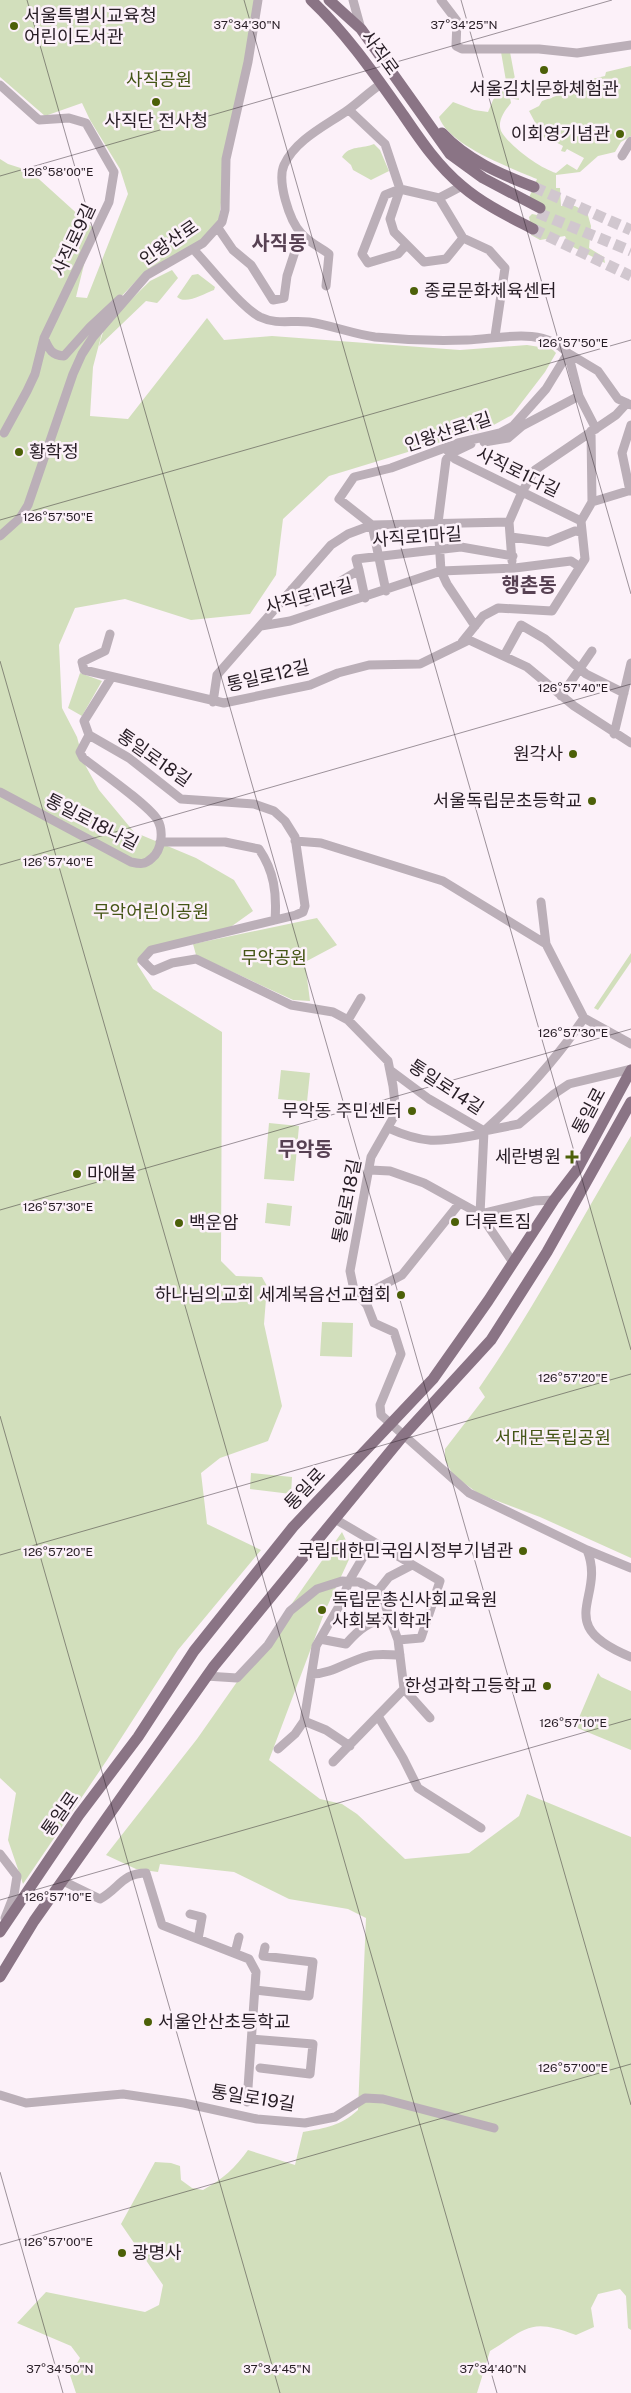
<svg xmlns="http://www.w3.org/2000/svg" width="631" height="2393" font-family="'Public Sans','Noto Sans KR',sans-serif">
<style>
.green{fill:#d2dfbc}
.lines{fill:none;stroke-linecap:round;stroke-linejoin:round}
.major-tunnel{stroke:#d1c7cf;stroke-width:11;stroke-dasharray:11 5.5;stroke-linecap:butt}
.minor{stroke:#bbafb8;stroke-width:9}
.major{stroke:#8a7485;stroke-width:11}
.ticks{fill:none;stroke:#271d25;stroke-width:1;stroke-opacity:0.45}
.poi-dot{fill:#4c6008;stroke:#fcf1f9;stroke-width:2}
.labels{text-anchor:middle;stroke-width:5;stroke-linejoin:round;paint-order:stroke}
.poi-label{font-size:18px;fill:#271d25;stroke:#fcf1f9;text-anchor:start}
.street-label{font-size:18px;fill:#271d25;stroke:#fcf1f9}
.park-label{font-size:18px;fill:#445515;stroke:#fcf1f9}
.quarter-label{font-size:20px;font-weight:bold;fill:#574153;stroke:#fcf1f9}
.ticks-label{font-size:12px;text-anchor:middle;fill:#271d25;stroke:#fcf1f9;stroke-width:5;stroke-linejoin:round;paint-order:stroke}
</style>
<rect width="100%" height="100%" fill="#fcf1f9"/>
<path class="green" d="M0 0H256L226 159 219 220 199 243 144 273 108 310 93 367 90 416 128 419 207 318 224 340 272 336 460 350 527 345 552 349 556 353 545 372 512 415 490 427 329 476 283 519 276 575 250 614 191 620 125 599 75 608 59 645 62 708 77 737 84 763 99 790 134 832 196 858 234 880 253 911 225 931 142 956 137 964 153 989 222 1032 221 1261 236 1276 262 1277 267 1286 264 1324 282 1406 268 1441 220 1458 201 1473 207 1524 261 1550 178 1650 107 1760 23 1884 8 1840 16 1793 0 1778V159L8 164 30 171 93 228 76 297 87 298 128 194 120 169 90 120 82 103 45 116 0 77Z
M501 52H510L519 100 510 98 511 103C505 110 497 121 501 131 509 146 541 169 556 173L567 164 577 170 584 158 567 149 565 152 561 151 563 146 552 140 550 143 535 128 537 126 529 111 539 106 542 101 590 84 592 79 605 76 606 72 631 66V136L621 142 615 152 598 156 580 172 556 175V188H560L561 206H575L587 212 591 226 589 248 604 257 605 263 569 245 565 236 540 240 531 235 535 226 530 222 529 217 532 214 537 215 542 206 528 200 537 179C511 168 448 145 439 117L453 102 474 110 488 112 493 100 506 81Z
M374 144 380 150 389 171 371 180 353 170 351 165 342 157C349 145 363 149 374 144Z
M172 270 178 278 160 300 157 303 146 301 99 346 105 325 150 281Z
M198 274 215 287 214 290C203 294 186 305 177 297L192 275Z
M80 673 102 681 82 716 68 708Z
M317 918 337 945 305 962 310 1001 293 1000 196 955 193 944Z
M631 953V962L598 1010 594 1008Z
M281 1070 310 1073 307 1102 278 1099Z
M269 1123 299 1126 294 1181 264 1179Z
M631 1136V1558L540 1517 479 1494 453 1475 445 1460V1449L485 1397 479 1388C535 1308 580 1220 631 1136Z
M267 1203 292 1206 290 1226 265 1223Z
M322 1322 353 1323 352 1357 320 1356Z
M251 1473 292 1477 291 1494 250 1489Z
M342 1532 352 1553 325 1611 269 1760 320 1799 342 1804 357 1814 405 1859 469 1853 519 1816 527 1794 631 1837V2330L628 2328 626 2296 620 2289 598 2294 591 2308 594 2327 576 2335C530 2318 529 2327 490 2351L477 2393H76L70 2375 80 2358 71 2346 17 2323 46 2292 145 2312 159 2305 163 2285 121 2224 155 2162 171 2163 180 2166 181 2180 192 2188 203 2190C223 2179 235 2168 248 2150L295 2165 303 2132C326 2128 340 2126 358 2110L366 1918 348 1909 289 1899 234 1872 160 1864 158 1872 136 1869 106 1855 197 1739Z
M598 1673 601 1677 631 1691V1750L575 1727Z"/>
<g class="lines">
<path class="major-tunnel" d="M534 187 631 230
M538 213 631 251
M533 229 631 276"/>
<path class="minor" d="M353 0 361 29
M441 0 457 21 456 46 462 49H539L577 53 631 45
M0 85 39 120 69 118 86 123 114 172 109 202 44 338 35 374 27 391 4 433
M349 110 385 144 400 189 385 195 362 254 368 263 398 254 406 245
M622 156 631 141
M462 186 439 198 463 238 489 250 505 268 495 336
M439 198 400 189 390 219 394 232 424 262 446 259 463 238
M218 228 233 250 251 265 273 300 284 298 287 276 301 233
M194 250C210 267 241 307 260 317 277 325 291 320 309 322 331 325 353 334 375 337 405 340 437 341 467 340 499 339 542 326 568 353L546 389 513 426 500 433 458 443 391 468 354 477 339 499 372 525
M326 286 329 254C320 247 308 242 301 233 289 220 277 181 284 165 296 139 327 125 348 110 359 102 369 92 381 84
M44 338C49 349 51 355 64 356L90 327 120 299
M568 353 598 371 618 399 631 405
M568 353 579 396 596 429
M591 431 592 502
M484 442 508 438 522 426 579 396
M471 444 450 454 446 460 438 523 441 571 447 584 475 626
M447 450 455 459 581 521
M630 491 622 453 631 425
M509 522 512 561
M372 525 386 591
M0 536 20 518 28 505 73 374 82 354 93 337 147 275 203 243 222 222 225 210 226 159 248 62 258 0
M511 537 548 542 575 531 582 532
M359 570 365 598
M292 589 306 602 359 570 356 559 461 547 513 556
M261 626 290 621 441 571 515 568 571 561 580 567
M110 634 105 651 82 662 84 670 224 703 310 685 338 673 369 665 420 664 469 640 527 667 574 706 631 743
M462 642 483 616 498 608 552 611 585 559 581 521 592 502 631 490
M504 656 521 625 545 639 586 674 624 693
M111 678 84 721 89 735 129 758 181 799 254 804 274 811 285 821 295 837 305 906 303 912 296 915 151 950 142 960 153 971 172 963 196 959 291 1005 333 1012 348 1020 388 1061 393 1086 396 1113 371 1157 350 1271 354 1290 367 1305 374 1323 394 1332 401 1354 380 1405 381 1415 469 1493 587 1550C607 1598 550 1624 631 1657
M561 696 592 651
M213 702 217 675 331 545 348 534 372 525 509 522 522 492 535 470 616 415 627 403
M614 734 631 663
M0 792 131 862C140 864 145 865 152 858 162 850 164 830 157 819 146 803 101 772 83 758L80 752 89 735
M295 841 321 843 443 881 546 944
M160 842H225L259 849C274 871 277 893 275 920
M541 902 546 944 584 1018 631 1044
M348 1020 361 998
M390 1070 429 1099 484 1131 519 1124 554 1094 569 1084 631 1069
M388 1128C428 1146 441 1141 483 1134
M484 1131 480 1214 534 1201 554 1200
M484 1131C522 1097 556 1060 584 1018
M370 1170 390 1171 424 1183 480 1214 512 1261
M367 1305 372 1291 402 1275 459 1204
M335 1519 440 1581 421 1638 398 1640
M587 1550 631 1568
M377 1592 389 1577 412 1565
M320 1639 346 1644C361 1627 368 1623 389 1617
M312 1674C332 1674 348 1661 368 1656 378 1653 390 1655 400 1655
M206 1676 237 1678 268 1645 290 1611 317 1589 342 1581 359 1582 377 1592 384 1602 398 1640 404 1689 430 1718
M378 1716 403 1758 418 1788 481 1828
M304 1721 326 1730 350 1746
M278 1749 295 1734 304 1721 316 1646 342 1601 349 1581 372 1542
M333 1762 404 1689
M0 1854 17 1876 14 1895 5 1918
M63 1881 100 1899C119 1889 122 1873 146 1873L162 1925 249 1959 256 1972 247 2102
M190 1914 202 1917 198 1939
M235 1953 239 1937
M255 1990 309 1996 313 1962 263 1956 265 1947
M252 2039 313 2044 310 2074 260 2068
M0 2095 26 2103 123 2094 184 2103 257 2119 305 2123 335 2117 365 2098 383 2099 494 2128"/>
<path class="major" d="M311 0C347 34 375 75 404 116 421 141 438 166 462 186 483 204 508 216 533 229
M329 0 361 29 450 154 483 178 540 208
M442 133C467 160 500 174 534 187
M0 1932 79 1815 138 1737 194 1651 293 1527 433 1379 488 1301 554 1200 577 1170 631 1070
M0 1977 34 1921 214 1666 403 1436 491 1340 547 1252 631 1102"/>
</g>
<path class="ticks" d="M27 0 631 2105M244 0 631 1350M461 0 631 594M0 176 612 0M0 520 631 340M0 661 497 2393M0 865 631 684M0 1210 631 1029M0 1416 280 2393M0 1555 631 1374M0 1900 631 1719M0 2172 63 2393M0 2245 631 2064"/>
<g class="poi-dot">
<circle cx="14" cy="26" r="5"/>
<circle cx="544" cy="70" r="5"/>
<circle cx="156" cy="102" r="5"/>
<circle cx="620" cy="134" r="5"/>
<circle cx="414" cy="291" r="5"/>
<circle cx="19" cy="452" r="5"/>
<circle cx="573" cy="754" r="5"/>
<circle cx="592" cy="801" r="5"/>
<circle cx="412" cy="1111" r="5"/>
<path d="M569.5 1149.5h5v5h5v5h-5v5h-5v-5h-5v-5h5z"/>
<circle cx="77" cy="1174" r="5"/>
<circle cx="455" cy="1222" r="5"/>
<circle cx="179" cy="1223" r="5"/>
<circle cx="401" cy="1295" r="5"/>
<circle cx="523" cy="1551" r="5"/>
<circle cx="322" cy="1610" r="5"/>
<circle cx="547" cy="1686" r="5"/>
<circle cx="148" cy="2022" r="5"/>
<circle cx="122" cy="2253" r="5"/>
</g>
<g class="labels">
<g class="poi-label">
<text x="24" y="22">서울특별시교육청<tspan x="24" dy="21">어린이도서관</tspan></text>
<text x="544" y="95" text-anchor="middle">서울김치문화체험관</text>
<text x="156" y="127" text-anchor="middle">사직단 전사청</text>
<text x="610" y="140" text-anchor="end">이회영기념관</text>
<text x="424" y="297">종로문화체육센터</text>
<text x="29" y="458">황학정</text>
<text x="563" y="760" text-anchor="end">원각사</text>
<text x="582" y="807" text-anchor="end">서울독립문초등학교</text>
<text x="402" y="1117" text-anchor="end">무악동 주민센터</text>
<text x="561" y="1163" text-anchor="end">세란병원</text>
<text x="87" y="1180">마애불</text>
<text x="465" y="1228">더루트짐</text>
<text x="189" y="1229">백운암</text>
<text x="391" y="1301" text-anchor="end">하나님의교회 세계복음선교협회</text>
<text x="513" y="1557" text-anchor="end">국립대한민국임시정부기념관</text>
<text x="332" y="1606">독립문총신사회교육원<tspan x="332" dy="21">사회복지학과</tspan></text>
<text x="537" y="1692" text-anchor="end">한성과학고등학교</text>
<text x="158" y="2028">서울안산초등학교</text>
<text x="132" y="2259">광명사</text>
</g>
<g class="street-label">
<text transform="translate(380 53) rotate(54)" y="6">사직로</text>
<text transform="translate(74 240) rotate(-65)" y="6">사직로9길</text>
<text transform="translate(169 243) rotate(-34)" y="6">인왕산로</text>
<text transform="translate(448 432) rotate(-18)" y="6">인왕산로1길</text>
<text transform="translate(518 472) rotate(26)" y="6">사직로1다길</text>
<text transform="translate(417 537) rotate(-4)" y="6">사직로1마길</text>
<text transform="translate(309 596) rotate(-15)" y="6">사직로1라길</text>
<text transform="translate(268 676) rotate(-13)" y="6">통일로12길</text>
<text transform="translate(154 758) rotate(35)" y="6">통일로18길</text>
<text transform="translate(92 822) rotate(27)" y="6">통일로18나길</text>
<text transform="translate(446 1087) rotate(33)" y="6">통일로14길</text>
<text transform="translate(589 1111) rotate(-62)" y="6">통일로</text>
<text transform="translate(347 1201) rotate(-79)" y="6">통일로18길</text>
<text transform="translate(305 1489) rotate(-47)" y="6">통일로</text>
<text transform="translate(60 1814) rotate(-55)" y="6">통일로</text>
<text transform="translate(253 2098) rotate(9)" y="6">통일로19길</text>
</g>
<g class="park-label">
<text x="159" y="86">사직공원</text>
<text x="151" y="918">무악어린이공원</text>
<text x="274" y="964">무악공원</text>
<text x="553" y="1444">서대문독립공원</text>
</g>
<g class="quarter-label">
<text x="279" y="250">사직동</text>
<text x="529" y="592">행촌동</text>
<text x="305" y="1156">무악동</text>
</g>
</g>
<g class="ticks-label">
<text x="247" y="29">37°34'30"N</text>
<text x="464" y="29">37°34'25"N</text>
<text x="58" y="176">126°58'00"E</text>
<text x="573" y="347">126°57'50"E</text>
<text x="58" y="521">126°57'50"E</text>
<text x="573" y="692">126°57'40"E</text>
<text x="58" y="866">126°57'40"E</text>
<text x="573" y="1037">126°57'30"E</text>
<text x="58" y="1211">126°57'30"E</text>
<text x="573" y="1382">126°57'20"E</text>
<text x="58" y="1556">126°57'20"E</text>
<text x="573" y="1727">126°57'10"E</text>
<text x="58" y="1901">126°57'10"E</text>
<text x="573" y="2072">126°57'00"E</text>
<text x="58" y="2246">126°57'00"E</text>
<text x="60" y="2373">37°34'50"N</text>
<text x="277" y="2373">37°34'45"N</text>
<text x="493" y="2373">37°34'40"N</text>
</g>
</svg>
